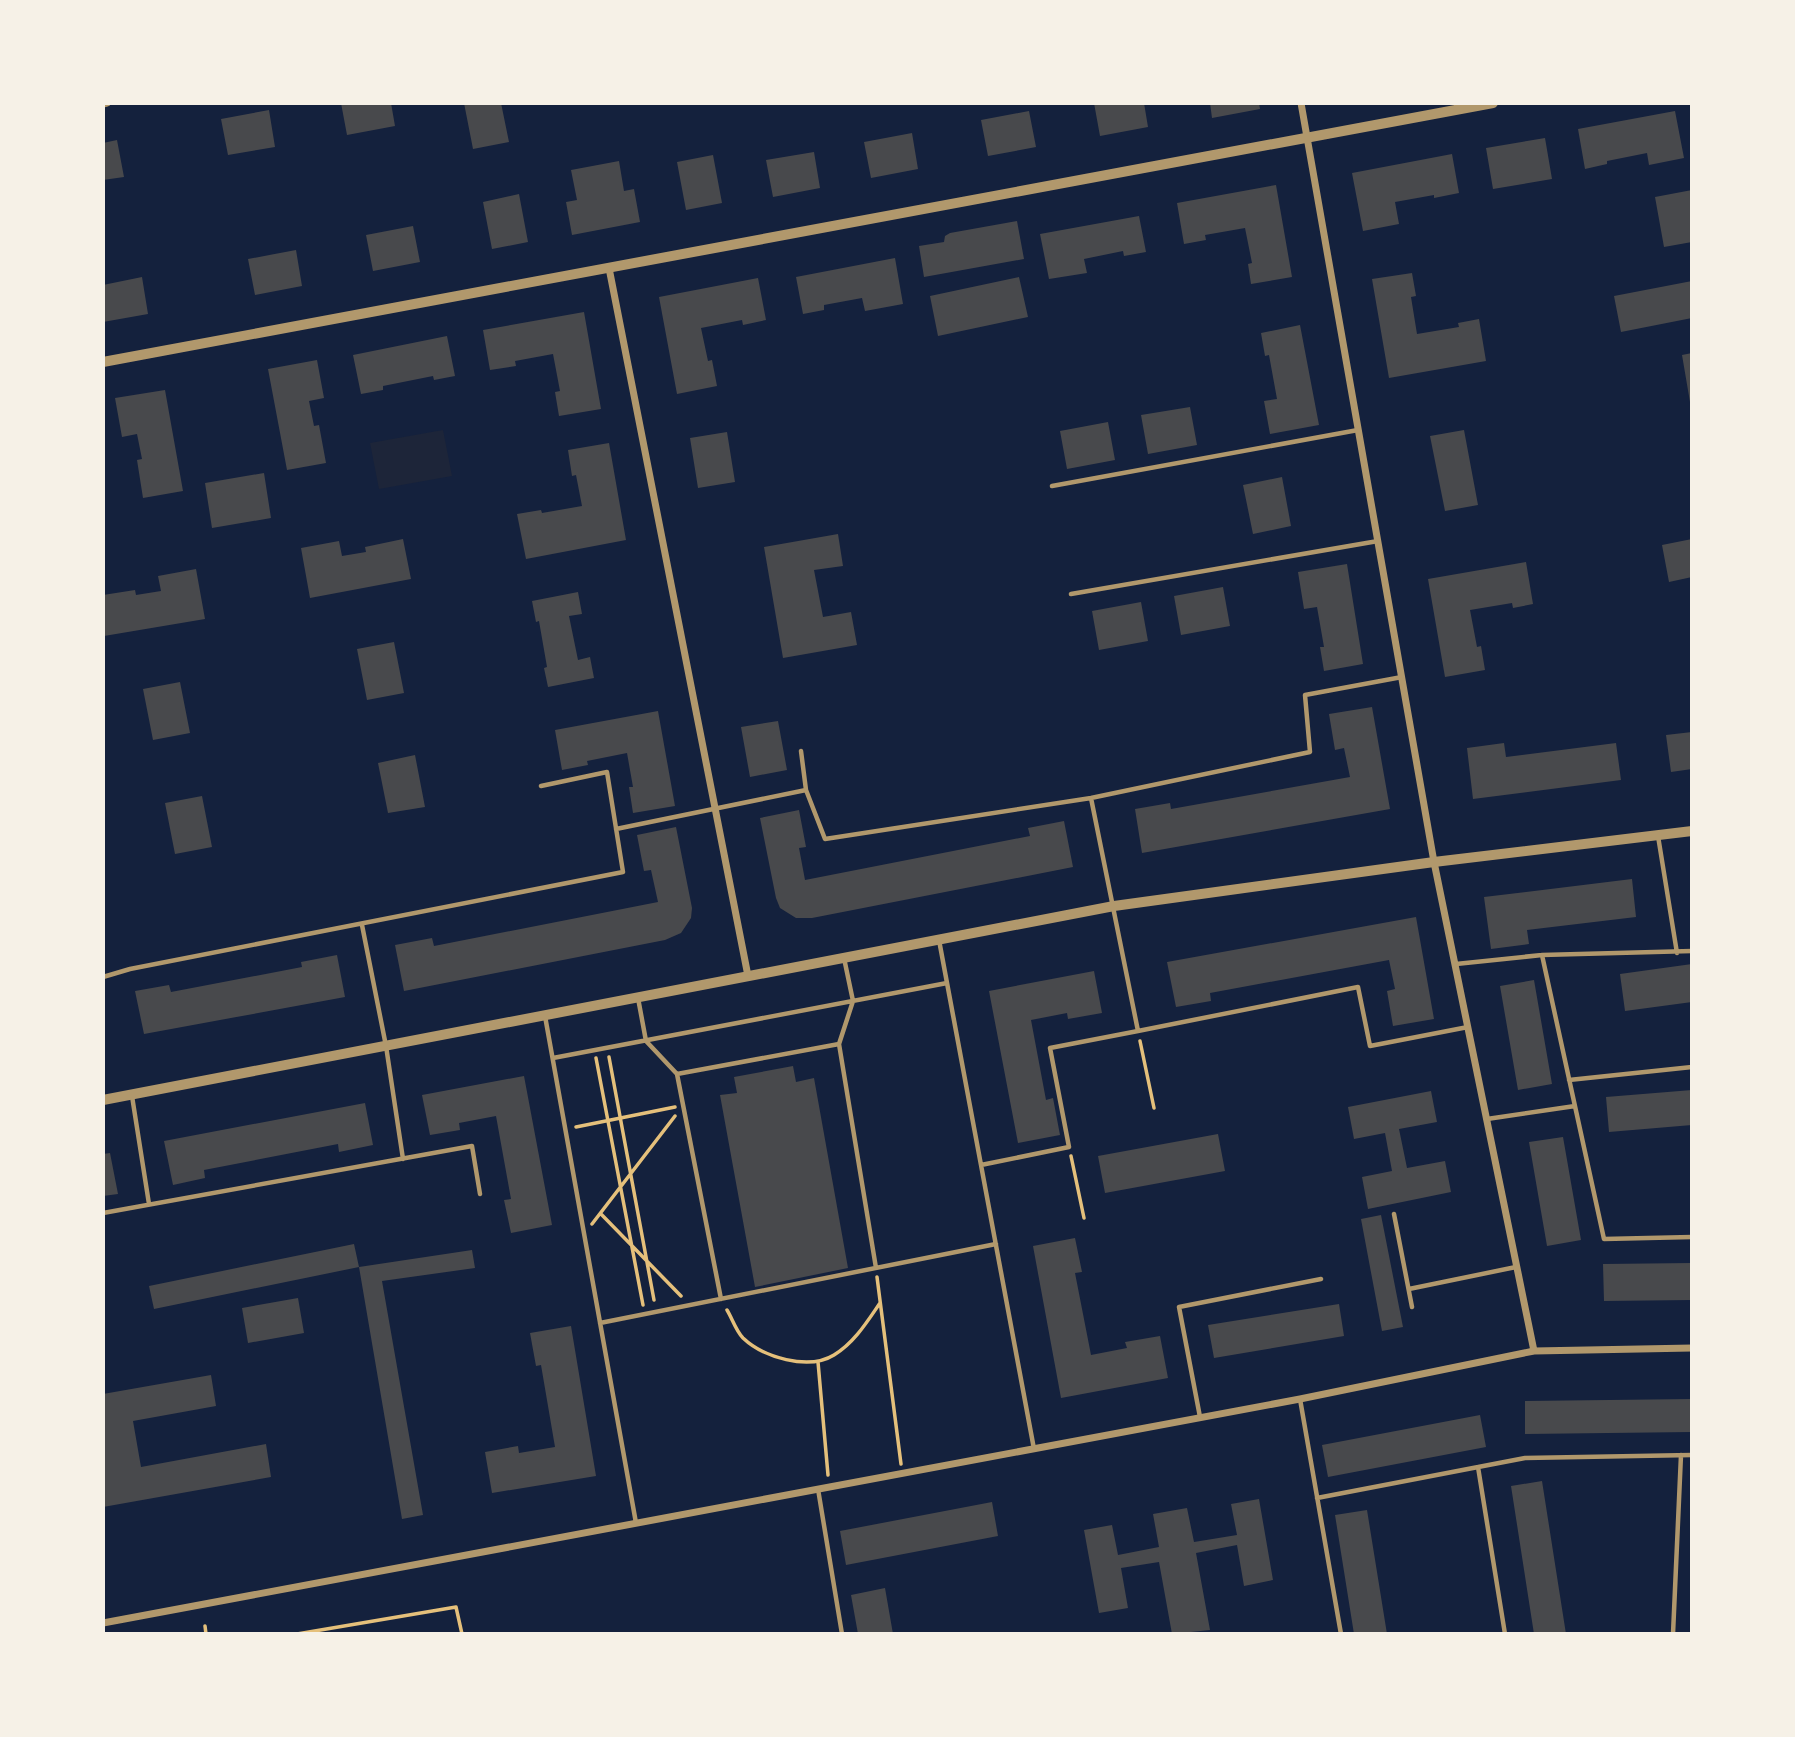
<svg xmlns="http://www.w3.org/2000/svg" width="1795" height="1737" font-family="'Fira Sans',sans-serif">
<style>
.green{fill:#1d2539}
.building{fill:#48494c}
.lines{fill:none;stroke-linecap:round;stroke-linejoin:round}
.path{stroke:#e5c07b;stroke-width:3.5}
.service{stroke:#b1986c;stroke-width:4.5}
.minor{stroke:#b1986c;stroke-width:7}
.tertiary{stroke:#b1986c;stroke-width:10}
</style>
<rect width="100%" height="100%" fill="#14213d"/>
<path class="green" d="M443 430 452 476 379 489 370 443Z"/>
<path class="building" d="M341 103H391L395 126 347 135Z
M464 103H501L509 142 473 149Z
M1094 103H1144L1148 127 1100 136Z
M1210 103H1259L1260 109 1212 118Z
M269 110 275 147 228 155 221 119Z
M1029 111 1036 147 988 156 981 120Z
M1675 111 1684 158 1649 165 1647 153 1607 161V164L1585 169 1578 129Z
M912 133 918 169 871 178 864 142Z
M1545 138 1552 179 1493 189 1486 148Z
M117 140 124 177 103 180V143Z
M814 152 820 188 773 197 766 160Z
M1452 154 1459 193 1434 198V195L1395 202 1399 224 1363 231 1352 173Z
M713 155 722 203 686 210 677 162Z
M619 161 624 191 634 189 640 222 572 235 566 202 577 200 571 170Z
M1276 185 1292 277 1251 284 1248 264 1252 263 1245 228 1205 235 1206 240 1184 244 1177 203Z
M1692 190V242L1664 247 1655 197Z
M519 194 528 242 492 249 483 202Z
M1139 216 1146 252 1124 256 1123 251 1084 259 1087 273 1049 279 1040 234Z
M1017 221 1024 259 924 277 919 246 944 242 945 236 950 233Z
M413 226 420 262 373 271 366 235Z
M296 250 302 286 255 295 248 259Z
M895 258 903 304 865 311 862 298 824 305V310L803 314 796 277Z
M1412 273 1416 296 1411 297 1417 334 1459 327 1458 323 1479 319 1486 361 1389 378 1372 279Z
M142 277 148 314 103 322V285Z
M1019 277 1028 317 938 336 930 296Z
M758 278 766 320 743 325 742 320 701 328 708 361 712 360 717 386 677 394 659 297Z
M1692 281V318L1621 332 1614 296Z
M584 312 601 409 559 416 555 392 560 391 553 354 515 361 516 366 490 370 483 330Z
M1300 325 1319 425 1270 434 1264 401 1277 399 1269 355 1265 356 1261 333Z
M447 336 455 376 434 380 433 376 383 386V390L361 394 353 355Z
M1692 353V402H1690L1682 355Z
M317 360 324 398 309 401 314 426 319 425 326 463 287 470 268 369Z
M165 390 183 491 143 498 137 460 142 459 137 434 122 437 115 398Z
M1190 407 1197 445 1148 454 1141 415Z
M1108 422 1115 460 1067 469 1060 431Z
M1464 430 1478 505 1445 511 1430 436Z
M727 432 735 482 698 488 690 438Z
M609 443 626 540 526 559 517 514 541 510 542 513 582 506 576 475 572 476 568 450Z
M264 473 271 518 212 528 205 483Z
M1282 477 1291 526 1253 534 1243 485Z
M838 534 843 566 814 570 823 617 851 612 857 645 783 658 764 547Z
M403 539 411 579 310 598 301 548 339 541 342 556 366 552 365 547Z
M1692 539V577L1669 582 1662 545Z
M1526 562 1533 604 1513 608 1512 603 1470 610 1477 647 1481 646 1485 670 1445 677 1428 579Z
M1347 564 1363 664 1324 671 1320 647H1324L1317 607 1304 609 1298 572Z
M196 569 205 619 104 636 103 595 135 590 136 595 161 591 158 576Z
M1223 587 1230 626 1181 635 1174 596Z
M578 592 582 614 569 616 578 660 590 657 594 678 548 687 544 668 547 667 539 621 536 622 532 601Z
M1141 602 1148 641 1099 650 1092 611Z
M394 642 404 693 367 700 357 649Z
M180 682 190 733 153 740 143 689Z
M1372 707 1390 809 1142 853 1135 809 1170 803 1171 809 1350 777 1344 748 1335 750 1329 714Z
M658 711 675 806 633 813 629 787H633L627 753 587 761 588 765 562 770 555 730Z
M778 721 787 770 750 777 741 727Z
M1692 732V769L1671 772 1666 735Z
M1504 743 1506 757 1616 743 1621 780 1473 799 1467 748Z
M415 755 425 807 388 813 378 763Z
M202 796 212 847 175 854 165 803Z
M799 810 806 847 799 848 805 880 1030 836 1028 828 1064 821 1073 867 812 918H796L780 908 776 898 760 818Z
M676 827 692 908 691 918 681 933 665 940 404 991 395 945 432 938 434 946 658 902 651 870 644 871 637 835Z
M1632 879 1636 917 1527 930 1529 944 1491 949 1484 897Z
M1416 917 1434 1019 1393 1026 1387 991 1395 989 1389 960 1210 993 1211 1001 1176 1007 1167 962Z
M337 955 345 997 144 1034 135 991 169 985 171 992 302 967 301 962Z
M1692 964V1002L1625 1011 1620 974Z
M1094 971 1102 1013 1068 1019 1067 1013 1031 1020 1046 1100 1053 1098 1060 1135 1018 1143 989 991Z
M1534 980 1552 1084 1518 1090 1500 986Z
M793 1066 796 1082 814 1078 848 1268 755 1287 720 1095 737 1093 734 1077Z
M524 1076 552 1225 511 1233 504 1200 511 1199 496 1116 459 1123 460 1130 430 1135 422 1095Z
M1692 1090V1125L1609 1132 1606 1097Z
M1431 1091 1437 1122 1399 1129 1407 1168 1445 1161 1451 1192 1368 1209 1362 1177 1392 1171 1385 1133 1354 1139 1348 1107Z
M365 1103 373 1145 339 1152 338 1144 204 1170 205 1178 173 1185 164 1141Z
M1218 1134 1225 1171 1105 1193 1098 1156Z
M1563 1137 1581 1240 1547 1246 1529 1142Z
M110 1153 118 1194 103 1196V1154Z
M1381 1215 1403 1327 1382 1331 1361 1219Z
M1075 1238 1082 1272 1075 1273 1091 1355 1127 1348 1125 1342 1160 1336 1168 1378 1061 1398 1033 1246Z
M354 1244 359 1267 472 1250 475 1268 382 1281 423 1515 402 1519 359 1267 154 1309 149 1286Z
M1692 1263V1300L1604 1301 1603 1264Z
M298 1298 304 1333 248 1343 242 1308Z
M1339 1304 1344 1336 1214 1358 1208 1325Z
M571 1326 596 1476 492 1493 485 1452 518 1446 519 1453 555 1447 541 1365 536 1366 530 1333Z
M211 1375 216 1406 133 1421 141 1467 266 1444 271 1477 103 1507V1394Z
M1692 1399V1432L1525 1434V1401Z
M1480 1415 1486 1447 1328 1477 1322 1445Z
M1542 1481 1566 1634H1534L1511 1486Z
M1259 1499 1273 1580 1244 1586 1237 1545 1196 1553 1210 1630 1172 1634 1159 1562 1121 1568 1128 1608 1099 1613 1084 1530 1112 1525 1118 1555 1159 1547 1153 1514 1187 1508 1194 1542 1237 1535 1231 1504Z
M992 1502 998 1536 846 1565 840 1531Z
M1367 1510 1387 1634H1354L1335 1515Z
M885 1588 893 1634H858L851 1595Z"/>
<g class="lines">
<path class="path" d="M1140 1041 1154 1108
M609 1057 654 1300
M596 1058 643 1305
M576 1127 675 1107
M1071 1156 1084 1218
M601 1214 681 1296
M592 1224 675 1116
M877 1277 901 1464
M727 1310C732 1318 736 1331 743 1338 763 1357 808 1371 834 1355 854 1343 867 1322 880 1303
M818 1362 828 1475
M205 1626 206 1634
M297 1634 456 1607 462 1634"/>
<path class="service" d="M1052 486 1358 430
M1071 594 1378 541
M801 751 806 790 825 839 1091 798 1310 752 1305 695 1402 677
M1091 798 1138 1031 1358 987 1370 1046 1468 1027
M616 829 806 790
M1658 836 1677 953
M362 925 386 1046 403 1159
M939 940 1034 1449
M1542 955 1604 1239 1692 1237
M844 958 853 1001 839 1044 876 1268
M1456 964 1542 955 1692 951
M103 977 130 969 623 872 607 772 541 786
M638 998 646 1041 677 1074 721 1299
M545 1016 636 1523
M553 1058 947 983
M677 1074 839 1044
M1569 1080 1692 1067
M132 1096 149 1204
M1487 1119 1575 1106
M981 1165 1069 1147 1050 1048 1138 1031
M103 1213 472 1146 480 1194
M1394 1214 1412 1307
M1409 1289 1516 1267
M600 1323 996 1244
M1300 1399 1341 1634
M1200 1417 1179 1307 1321 1279
M1478 1467 1505 1634
M818 1489 842 1634
M1317 1498 1525 1458 1692 1455
M1673 1634 1681 1455"/>
<path class="minor" d="M1301 103 1434 862 1534 1351
M103 104 107 103
M609 268 748 976
M103 1623 1300 1399 1534 1351 1692 1348"/>
<path class="tertiary" d="M103 362 1493 103
M103 1100 1114 906 1434 862 1692 831"/>
</g>
<rect width="1795" height="1737" fill="none" stroke="#f6f1e7" stroke-width="210"/>
</svg>
